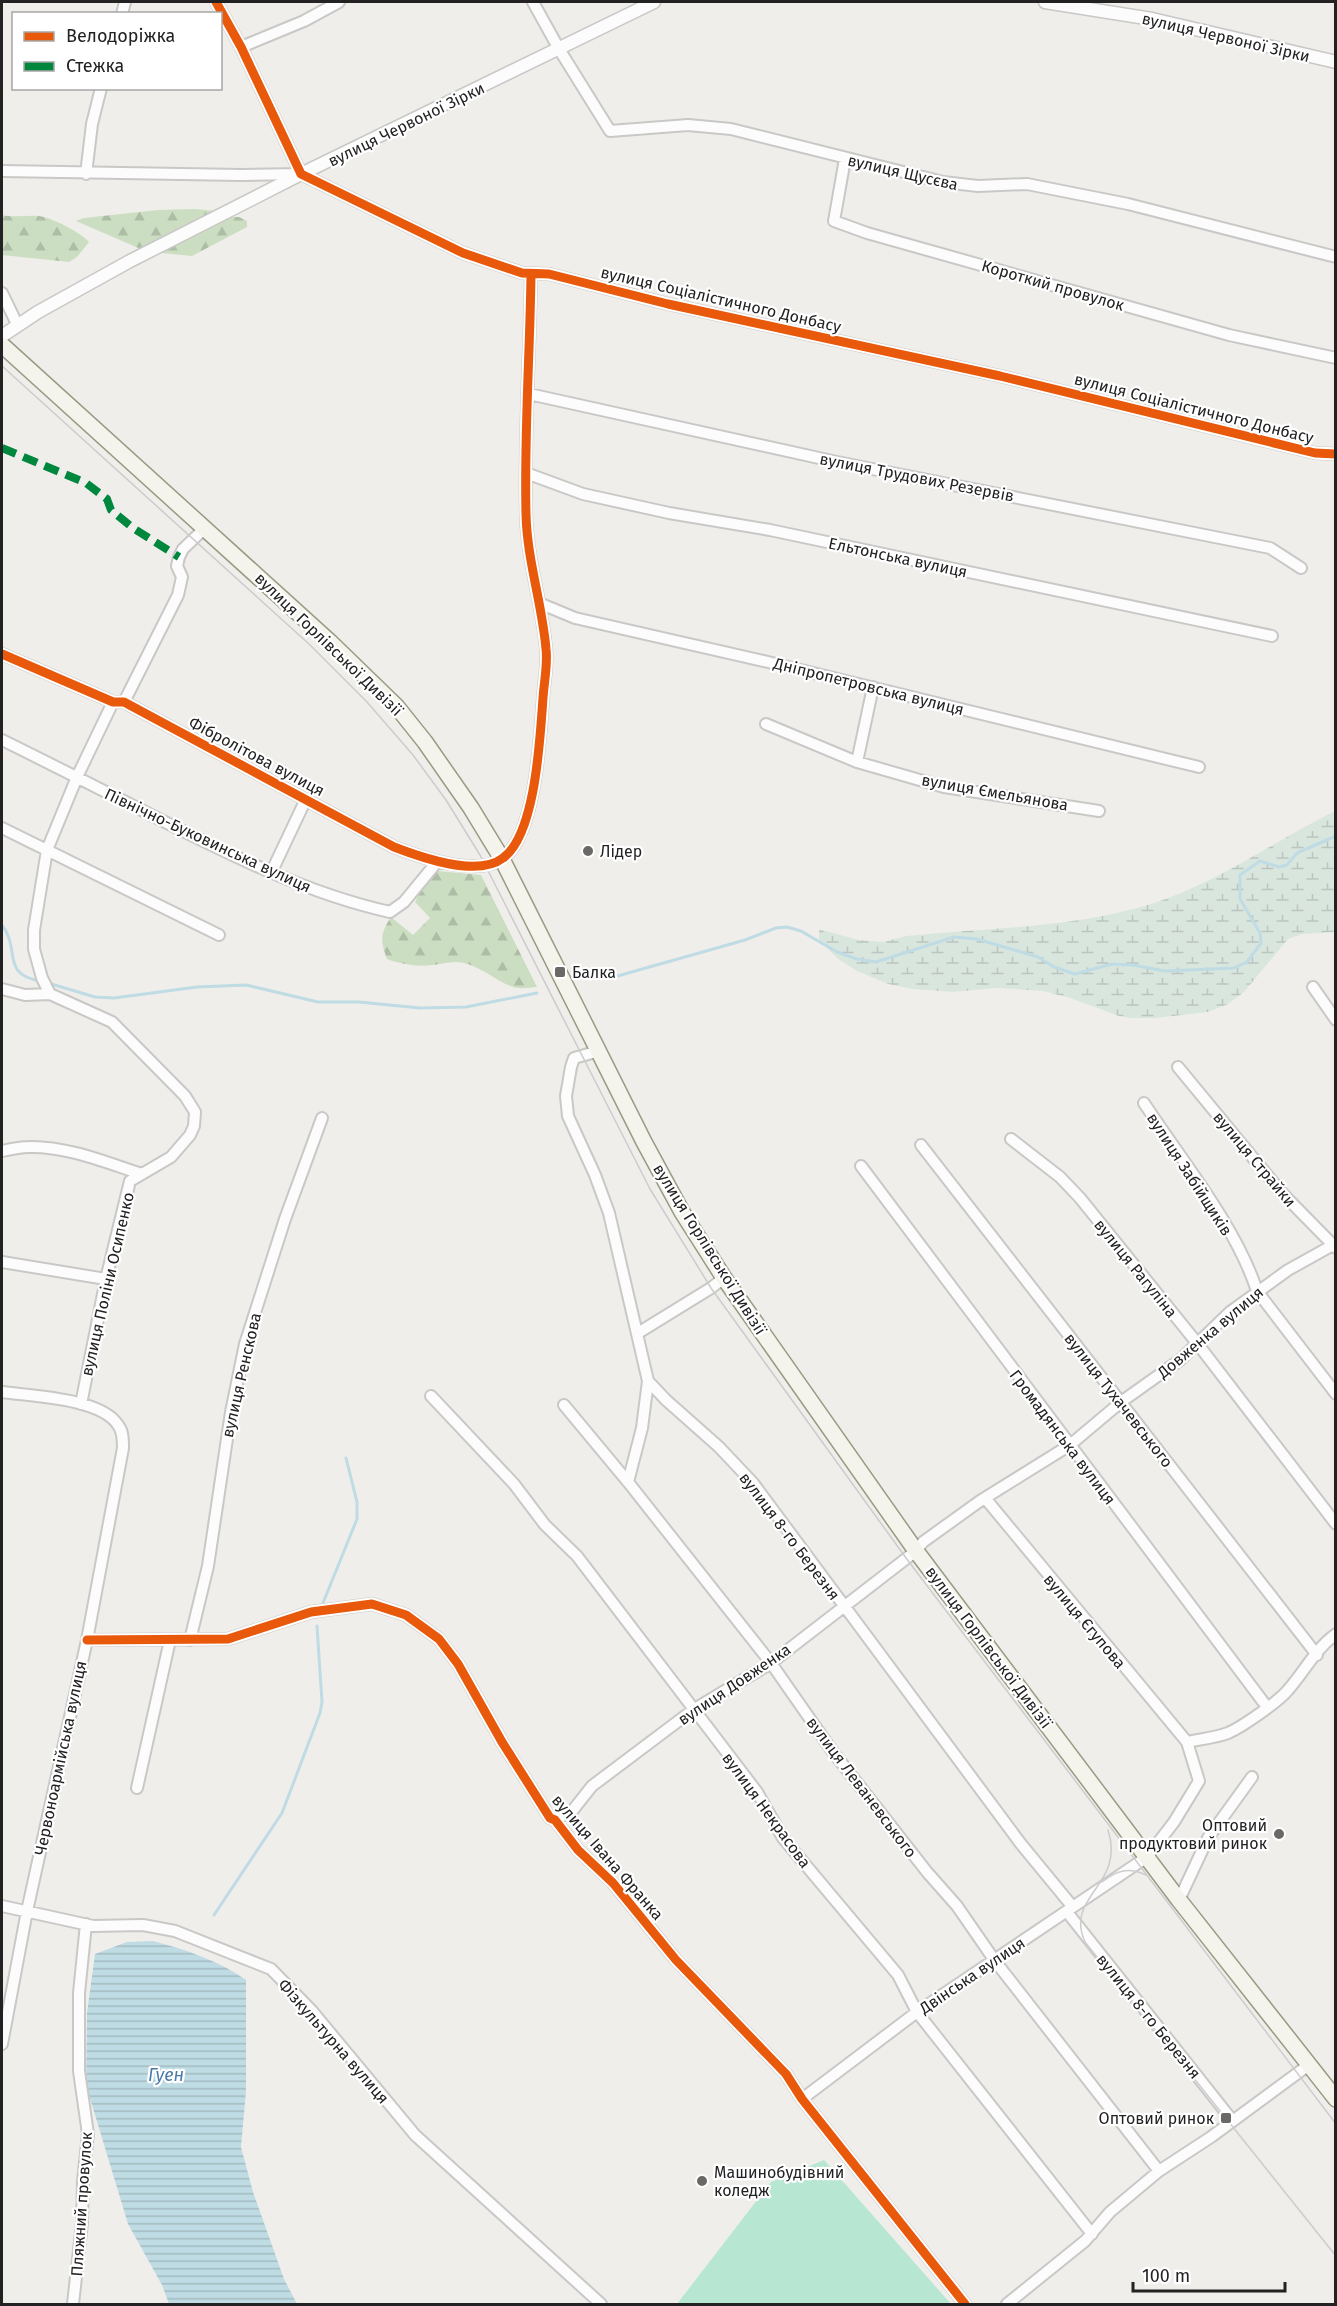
<svg xmlns="http://www.w3.org/2000/svg" width="1337" height="2306" font-family="'Fira Sans',sans-serif">
<style>
.forest{fill:url(#forest-firs)}
.wetland{fill:url(#wetland-marsh)}
.pitch{fill:#b7e6d2}
.water{fill:url(#water-rules)}
.lines{fill:none;stroke-linecap:round;stroke-linejoin:round}
.stream{stroke:#bfdbe3;stroke-width:3}
.minor-casing{stroke:#c9c8c7;stroke-width:14}
.tertiary-casing{stroke:#c9c8c7;stroke-width:15}
.secondary-casing{stroke:#999a82;stroke-width:18}
.minor{stroke:#fdfcfc;stroke-width:10}
.tertiary{stroke:#fdfcfc;stroke-width:12}
.secondary{stroke:#f4f4ed;stroke-width:15}
.tram{stroke:#ccc;stroke-width:1.5}
.quiet{stroke:#00873e;stroke-width:8;stroke-dasharray:15 8;stroke-linecap:butt}
.cycleway-casing{stroke:#fff;stroke-width:13}
.cycleway{stroke:#e8590c;stroke-width:9}
.poi-dot{fill:#6a6968;stroke:#fff;stroke-width:2}
.labels{text-anchor:middle;stroke-width:4.5;stroke-linejoin:round;paint-order:stroke}
.street-label{font-size:16px;fill:#222;stroke:#fff}
.poi-label{font-size:16px;fill:#222;stroke:#fff;text-anchor:start}
.water-label{font-size:18px;font-style:italic;fill:#4a7aab;stroke:#fff}
</style>
<defs>
<pattern id="forest-firs" width="22" height="20" patternUnits="userSpaceOnUse" patternTransform="scale(1.5)"><rect width="22" height="20" fill="#cbdec1"/><path d="M5 1l3.5 6h-7zM16 11l3.5 6h-7z" fill="#aebea6"/></pattern>
<pattern id="wetland-marsh" width="20" height="14" patternUnits="userSpaceOnUse" patternTransform="scale(1.5)"><rect width="20" height="14" fill="#d9e6de"/><path d="M1 5h8M5 5V1M11 12h8M15 12V8" fill="none" stroke="#bac5be"/></pattern>
<pattern id="water-rules" width="6" height="5" patternUnits="userSpaceOnUse" patternTransform="scale(1.5)"><rect width="6" height="5" fill="#bfdbe3"/><path d="M0 2.5h6" fill="none" stroke="#a4bcc2"/></pattern>
</defs>
<rect width="100%" height="100%" fill="#f0eeeb"/>
<path class="forest" d="M195 209 216 211 143 250 76 221 84 218 158 210Z
M2 215C14 218 27 215 39 216 53 218 80 232 89 242L77 257 69 262 2 255Z
M230 217H239L247 221V227L192 256 161 253Z
M427 870 481 875 537 987C532 987 525 989 519 988 503 987 483 967 464 963 453 960 443 964 432 965 418 967 400 964 387 959 380 940 380 934 391 917L413 935 430 918 415 902 423 886Z"/>
<path class="wetland" d="M1335 811V932L1302 934 1288 939 1244 992 1228 1004 1208 1012 1155 1018H1131L1119 1016 1070 998 1043 991 997 988 953 992 913 989 888 984 857 971 838 959 819 940V929L859 940 883 942 906 936C988 928 1073 928 1151 904 1218 883 1274 841 1335 811Z"/>
<path class="pitch" d="M824 2160 951 2304H677L771 2182Z"/>
<path class="water" d="M153 1941C184 1949 220 1961 246 1980V2091L241 2147 253 2192 284 2279 297 2304H169L162 2285 128 2224 86 2085 87 2013 95 1954 127 1942Z"/>
<g class="lines">
<path class="stream" d="M2 925C21 949 0 975 41 981
M614 977 745 940 776 928 787 927 801 931 837 952 857 959 876 962 954 937 977 939 1038 957 1054 967 1075 974 1112 964 1133 965 1165 971 1234 968 1247 962 1261 943 1260 933 1240 899V875L1260 861 1279 867 1287 865 1297 853 1336 836
M48 983 95 997 114 998 197 987 246 985 318 1002H359L420 1008 466 1007 537 993
M323 1603 357 1519V1502L346 1458
M214 1915 282 1813 320 1713 322 1702 317 1626"/>
<g class="minor-casing">
<path id="minor" d="M216 2 241 47 301 174 463 253 522 273 549 274 668 304 1000 376 1315 453 1336 454
M533 2 559 49 610 131 688 125 731 129 943 182 978 186 1027 184 1128 204 1336 257
M122 14 125 2
M241 47 304 21 339 2
M845 159 834 221 867 233 1229 335 1336 358
M2 171 241 175 301 174
M86 174 92 124 101 88
M2 293 17 324
M529 394 837 462 1270 548 1301 568
M526 473 583 494 669 513 770 530 1272 636
M539 603 575 618 768 662 1199 767
M2 654 113 702H124L394 847C420 857 477 878 503 858 536 834 540 737 543 698 544 682 548 664 546 649 542 603 527 560 526 514 524 434 530 354 531 274
M124 702 178 595 182 577 177 566 179 557 183 549 205 528
M766 724 857 762 944 787 1099 811
M2 740C55 766 108 793 161 820 235 857 309 894 390 912L404 902 437 862
M857 762 873 687
M2 828 219 935
M271 873 306 799
M1313 987 1336 1020
M2 989 25 995 50 994 112 1022 185 1096 195 1112 194 1126 190 1135 171 1157 130 1181 106 1279 81 1404
M50 994 42 978 34 949V930L47 850 77 777 113 702
M599 1051 574 1058 571 1067 566 1096 568 1116 595 1175 609 1213 648 1381 666 1400 719 1447 753 1483 1021 1844 1072 1906
M1178 1067 1282 1193 1336 1248
M1144 1103C1182 1161 1236 1226 1257 1291L1336 1394
M1011 1139 1060 1177 1080 1198 1197 1343 1336 1524
M921 1145 1317 1655
M2 1151C11 1149 20 1147 29 1147 67 1146 107 1163 142 1174
M861 1166 1267 1707
M2 1262 106 1279
M638 1333 711 1288 724 1278
M2 1392C31 1396 101 1398 118 1425 123 1431 123 1440 123 1448L87 1640 27 1911 2 2044
M431 1396 514 1484 545 1525 577 1556 757 1792 783 1838 898 1975 917 2012 1092 2234
M564 1405 628 1482 771 1663 833 1752 927 1872 957 1906 995 1961 1159 2171
M628 1482 642 1428 648 1381
M985 1498 1187 1742
M87 1640 228 1639 311 1612 372 1604 406 1615 439 1639 458 1664 502 1742 550 1818 555 1820 578 1850 613 1883 676 1960 786 2074 802 2099 965 2304
M190 1640 208 1566 231 1412 245 1344 285 1219 322 1118
M137 1788 170 1640
M555 1820 573 1810 592 1786 693 1710 771 1663 916 1551 923 1542 980 1501 1070 1445 1121 1402 1180 1360 1230 1312 1288 1270 1333 1245
M1179 1900 1208 1838 1252 1777
M2 1906 93 1926 143 1925 175 1931 271 1969 312 2011 415 2135 601 2304
M1067 1912 1232 2120
M802 2099 917 2012 1147 1857 1174 1822 1199 1781 1187 1742C1200 1739 1215 1738 1228 1733 1242 1727 1278 1702 1288 1690 1304 1672 1316 1648 1336 1634
M73 2304 82 2223 83 2181 88 2134 79 2071V1993L86 1924
M1007 2304 1085 2241 1110 2212 1159 2171 1211 2137 1310 2064"/>
</g>
<g class="tertiary-casing">
<path id="tertiary" d="M1045 2 1152 19 1336 62
M2 336 38 312 130 261 301 174 654 2"/>
</g>
<g class="secondary-casing">
<path id="secondary" d="M2 345 330 642 397 707 425 742 471 808 502 859 644 1142 682 1212 724 1278 916 1551 1179 1900 1336 2099"/>
</g>
<use href="#minor" class="minor"/>
<use href="#tertiary" class="tertiary"/>
<use href="#secondary" class="secondary"/>
<path class="tram" d="M2 366 309 644 367 702 413 755 446 800 480 855 650 1189 711 1288 906 1558 1336 2124
M1108 1830C1126 1886 1064 1895 1085 1942L1336 2256
M1102 1882C1117 1870 1129 1867 1146 1875"/>
<path class="quiet" d="M2 448 86 483 107 499 111 510 133 528 179 557"/>
<g class="cycleway-casing">
<path id="cycleway" d="M216 2 241 47 301 174 463 253 522 273 549 274 668 304 1000 376 1315 453 1336 454
M2 654 113 702H124L394 847C420 857 477 878 503 858 536 834 540 737 543 698 544 682 548 664 546 649 542 603 527 560 526 514 524 434 530 354 531 274
M87 1640 228 1639 311 1612 372 1604 406 1615 439 1639 458 1664 502 1742 550 1818 555 1820 578 1850 613 1883 676 1960 786 2074 802 2099 965 2304"/>
</g>
<use href="#cycleway" class="cycleway"/>
</g>
<g class="poi-dot">
<circle cx="588" cy="851" r="6"/>
<rect x="554" y="966" width="12" height="12" rx="3"/>
<circle cx="1279" cy="1834" r="6"/>
<rect x="1220" y="2112" width="12" height="12" rx="3"/>
<circle cx="702" cy="2181" r="6"/>
</g>
<g class="labels">
<g class="street-label">
<text transform="translate(1226 37) rotate(13)" y="6">вулиця Червоної Зірки</text>
<text transform="translate(406 124) rotate(-26)" y="6">вулиця Червоної Зірки</text>
<text transform="translate(903 172) rotate(13)" y="6">вулиця Щусєва</text>
<text transform="translate(1053 285) rotate(16)" y="6">Короткий провулок</text>
<text transform="translate(721 299) rotate(13)" y="6">вулиця Соціалістичного Донбасу</text>
<text transform="translate(1194 408) rotate(14)" y="6">вулиця Соціалістичного Донбасу</text>
<text transform="translate(917 477) rotate(11)" y="6">вулиця Трудових Резервів</text>
<text transform="translate(898 557) rotate(12)" y="6">Ельтонська вулиця</text>
<text transform="translate(329 644) rotate(44)" y="6">вулиця Горлівської Дивізії</text>
<text transform="translate(869 686) rotate(14)" y="6">Дніпропетровська вулиця</text>
<text transform="translate(257 756) rotate(28)" y="6">Фібролітова вулиця</text>
<text transform="translate(995 792) rotate(10)" y="6">вулиця Ємельянова</text>
<text transform="translate(208 840) rotate(25)" y="6">Північно-Буковинська вулиця</text>
<text transform="translate(1255 1159) rotate(50)" y="6">вулиця Страйки</text>
<text transform="translate(1190 1174) rotate(57)" y="6">вулиця Забійщиків</text>
<text transform="translate(710 1249) rotate(58)" y="6">вулиця Горлівської Дивізії</text>
<text transform="translate(1136 1268) rotate(51)" y="6">вулиця Рагуліна</text>
<text transform="translate(107 1284) rotate(-77)" y="6">вулиця Поліни Осипенко</text>
<text transform="translate(1210 1332) rotate(-40)" y="6">Довженка вулиця</text>
<text transform="translate(241 1375) rotate(-77)" y="6">вулиця Ренскова</text>
<text transform="translate(1119 1400) rotate(52)" y="6">вулиця Тухачевського</text>
<text transform="translate(1063 1437) rotate(53)" y="6">Громадянська вулиця</text>
<text transform="translate(790 1536) rotate(53)" y="6">вулиця 8-го Березня</text>
<text transform="translate(1085 1621) rotate(50)" y="6">вулиця Єгупова</text>
<text transform="translate(989 1647) rotate(53)" y="6">вулиця Горлівської Дивізії</text>
<text transform="translate(734 1684) rotate(-34)" y="6">вулиця Довженка</text>
<text transform="translate(60 1758) rotate(-78)" y="6">Червоноармійська вулиця</text>
<text transform="translate(862 1787) rotate(53)" y="6">вулиця Леваневського</text>
<text transform="translate(767 1810) rotate(54)" y="6">вулиця Некрасова</text>
<text transform="translate(608 1857) rotate(49)" y="6">вулиця Івана Франка</text>
<text transform="translate(972 1975) rotate(-34)" y="6">Двінська вулиця</text>
<text transform="translate(1149 2016) rotate(51)" y="6">вулиця 8-го Березня</text>
<text transform="translate(334 2041) rotate(49)" y="6">Фізкультурна вулиця</text>
<text transform="translate(81 2204) rotate(-86)" y="6">Пляжний провулок</text>
</g>
<g class="poi-label">
<text x="600" y="857">Лідер</text>
<text x="572" y="978">Балка</text>
<text x="1267" y="1831" text-anchor="end">Оптовий<tspan x="1267" dy="18">продуктовий ринок</tspan></text>
<text x="1214" y="2124" text-anchor="end">Оптовий ринок</text>
<text x="714" y="2178">Машинобудівний<tspan x="714" dy="18">коледж</tspan></text>
</g>
<g class="water-label">
<text x="166" y="2081">Гуен</text>
</g>
</g>
<rect width="1337" height="2306" fill="none" stroke="#222222" stroke-width="6"/>
<rect x="12" y="12" width="210" height="78" fill="#ffffff" stroke="#a7a7a7" stroke-width="1.5"/>
<rect x="24" y="32" width="30" height="9" fill="#e8590c" stroke="#a7a7a7" stroke-width="1.5"/>
<text x="66" y="42" font-size="18" fill="#222222">Велодоріжка</text>
<rect x="24" y="62" width="30" height="9" fill="#00873e" stroke="#a7a7a7" stroke-width="1.5"/>
<text x="66" y="72" font-size="18" fill="#222222">Стежка</text>
<path d="M1133 2282v9h152v-9" fill="none" stroke="#222222" stroke-width="3"/>
<text x="1142" y="2282" font-size="18" fill="#222222" stroke="#ffffff" stroke-width="4.5" paint-order="stroke">100 m</text>
</svg>
